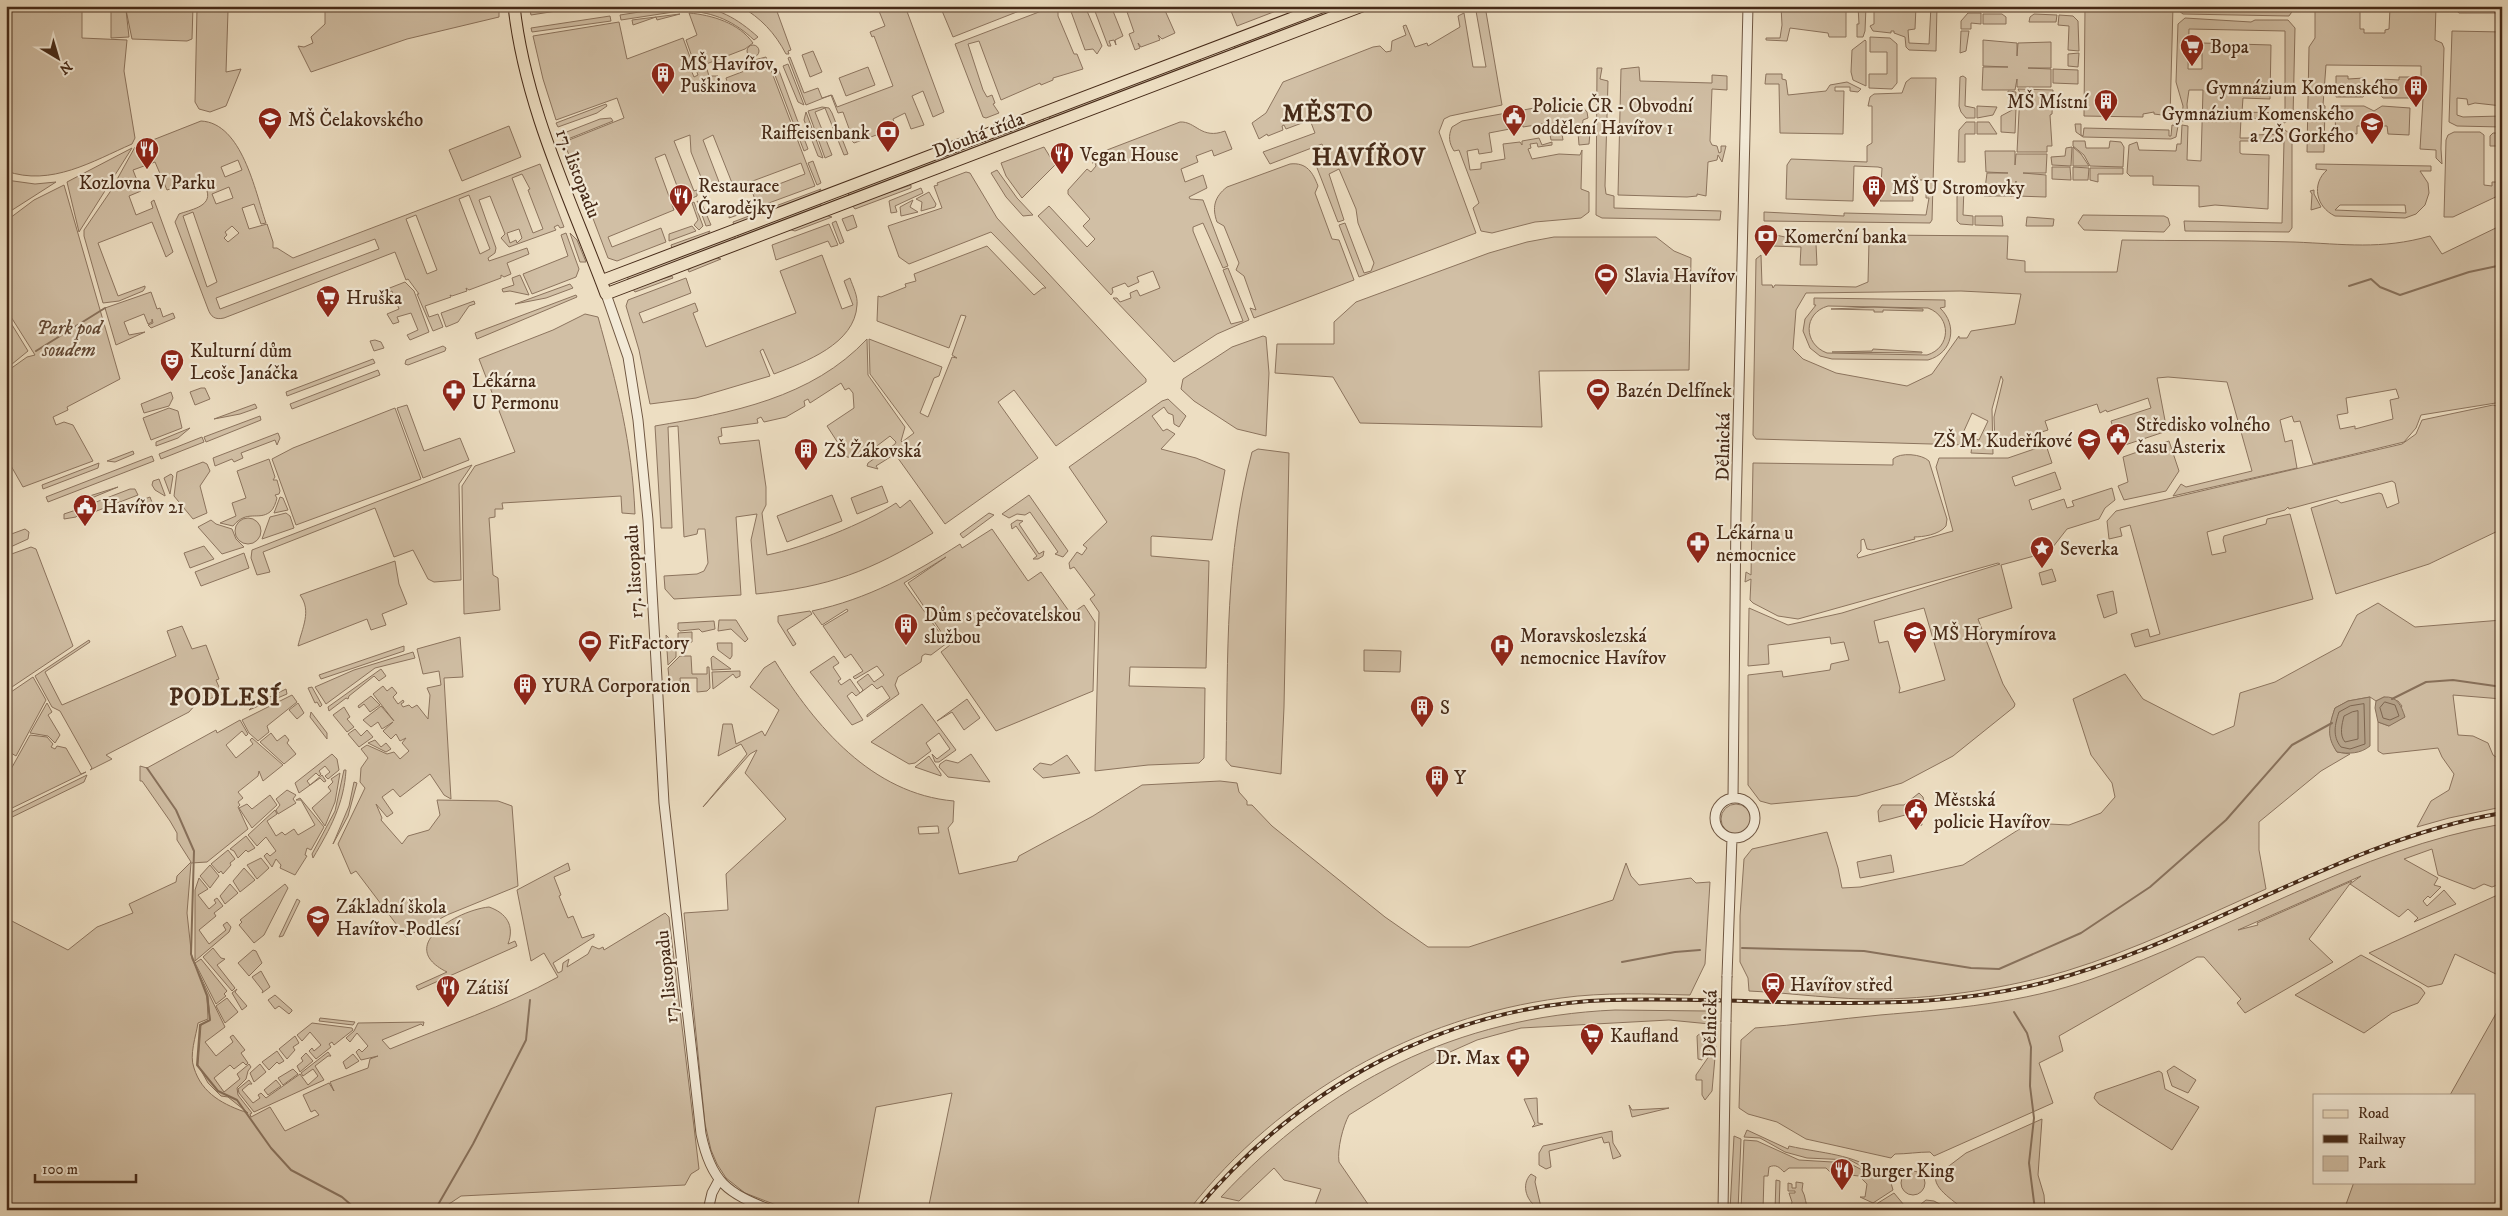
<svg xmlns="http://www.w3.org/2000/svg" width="2508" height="1216" font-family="'IM FELL DW Pica',serif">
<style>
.green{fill:#d1bfa5;stroke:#8c745e;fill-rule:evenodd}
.water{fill:#b4a188;stroke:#88715b}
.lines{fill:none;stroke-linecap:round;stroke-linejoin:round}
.shore{stroke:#7d6650;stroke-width:1}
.stream{stroke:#88715b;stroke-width:2}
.minor-casing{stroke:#705742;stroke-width:11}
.major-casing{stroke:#462a18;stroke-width:13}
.minor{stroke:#f3ead7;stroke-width:9}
.major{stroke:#eddec2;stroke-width:11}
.rail-casing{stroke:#462a18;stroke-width:4}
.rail{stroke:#f3ead7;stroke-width:2;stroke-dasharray:5.5;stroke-linecap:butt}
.minor-bridge-casing{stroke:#705742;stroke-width:11;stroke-linecap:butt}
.minor-bridge{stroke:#f3ead7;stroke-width:9}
.labels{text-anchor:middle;stroke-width:4.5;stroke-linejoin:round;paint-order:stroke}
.poi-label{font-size:19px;fill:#462a18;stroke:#f3ead7;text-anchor:start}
.street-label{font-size:19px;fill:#462a18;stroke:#f3ead7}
.park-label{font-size:19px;font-style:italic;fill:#624834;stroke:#f3ead7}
.district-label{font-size:24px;font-weight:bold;letter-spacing:1px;fill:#462a18;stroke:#f3ead7}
</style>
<rect width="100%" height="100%" fill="#eddec2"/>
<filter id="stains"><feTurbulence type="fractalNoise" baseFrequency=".004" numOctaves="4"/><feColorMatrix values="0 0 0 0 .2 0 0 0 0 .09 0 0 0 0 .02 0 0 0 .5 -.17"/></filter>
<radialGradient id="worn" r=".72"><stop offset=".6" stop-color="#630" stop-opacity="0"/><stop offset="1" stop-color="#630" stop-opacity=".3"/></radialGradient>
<path class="green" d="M144 6H193L192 39 187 41 132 39 126 10 129 37 111 38V7L126 9Z
M325 6H499V17L407 39 311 72 298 46 304 47 313 43 311 37 325 24Z
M529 6H588L531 15Z
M678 6 680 11 621 20 620 15Z
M688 6C717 6 738 19 758 37L754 40C735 22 714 12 687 11Z
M740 6H775L791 50 788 51 789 54H786C775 33 761 18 740 6Z
M877 6H905L944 112 933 117 923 91 912 96 924 125 911 129 905 113 893 119 894 122 880 128 882 133 854 143 847 136 851 134 843 112 838 113 831 95 806 105 788 58 790 57 804 93 818 88 822 98 832 95 837 107 893 86 874 36 872 37 870 32 885 26Z
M940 6H1032L953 37Z
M1060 6H1068L1058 10V16L1074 54H1077L1083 69 1053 78V80L1041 85 1040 83 1001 100 979 41 968 44 983 90 987 97 992 95 995 103 993 104 999 113 986 118 983 117 955 44 1052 7 1053 9Z
M1069 6H1087V11L1102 46 1097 54 1093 49 1085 50Z
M1093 6H1111L1123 36 1115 40 1116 45 1114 40 1109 41 1111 46H1108Z
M1125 6H1163L1175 33 1162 39 1158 35 1160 40 1141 47 1138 43 1140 48 1135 50 1129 34 1134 32Z
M1229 6H1289L1237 26Z
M1336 6H1352L1236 51 1234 45Z
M1485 6 1502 105 1450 116 1444 119 1439 132 1476 233 1359 277 1339 225 1345 223 1364 273 1371 271 1374 263 1358 223 1356 209 1339 169 1329 174 1344 220 1338 222 1314 160 1317 154 1324 149 1322 144 1270 164 1263 152 1315 133 1310 120 1286 129 1284 125 1282 126 1283 130 1268 136 1267 134 1259 139 1252 123 1266 113 1283 82 1373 47 1380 46 1386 52 1391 51 1392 41 1406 35 1403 26 1406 25 1415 47 1427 43 1428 46 1460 27 1458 16 1464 13 1473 67H1486L1476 11 1474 9Z
M1781 6H1846V37H1829L1828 33 1790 28 1787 41 1766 40V38H1780L1782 25Z
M1858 6H1866L1865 31 1863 37H1857V24H1859Z
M1874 6H1916L1915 29 1908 30 1909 43 1929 44 1931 6H1937L1936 51 1909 50 1906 47 1905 37 1894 33V31H1891V33L1873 31 1870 26 1874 24Z
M2085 6H2173L2170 117H2162V115L2154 114V112L2143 114V117L2084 116Z
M2178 6H2296L2289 16 2183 14 2179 11Z
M2315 6H2364L2360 8V29H2364V33H2385V30L2389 29 2390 8 2386 6H2436L2435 40 2442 43 2444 48 2441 149 2442 164 2436 158V150L2420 149 2423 99 2421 98V66L2326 65 2323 105 2325 106 2324 152H2307L2309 47 2315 38Z
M2451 6 2502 8V13H2459Z
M197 8 228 11 226 72 241 69 226 106 210 112 199 109 195 102Z
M6 10 82 11V38L127 40 124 71 135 138 132 144C93 161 51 187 6 171Z
M689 13C712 15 739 23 753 43L745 49 696 68 686 40 697 35Z
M1968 13H1981V24L1971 23V29H1961V21Z
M680 14 657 20 656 17 633 25 632 20Z
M1983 14H2002L2006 17V24H1983Z
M2034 14 2057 15 2056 22H2029L2030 17Z
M2059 15 2073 16 2078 21 2079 51 2068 50 2069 26 2058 25Z
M610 16 611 21 532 32 531 28Z
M2185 18 2251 22 2255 20H2288L2295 28 2293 118 2284 123 2283 118 2241 119 2240 138H2254V135L2283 134 2284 129 2292 136V228L2289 232 2185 231 2184 221 2282 223 2284 141H2240V153L2242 154 2269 155 2268 209 2215 205 2199 207V186L2153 185V176H2130L2127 173 2129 145 2137 142 2139 150 2176 151 2177 144H2181L2182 125 2188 126 2187 160 2201 161 2203 90H2189L2187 104 2188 121H2182L2183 106 2176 82 2178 24ZM2189 29 2285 31V113L2242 112 2243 98 2270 99 2271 45 2202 43V69H2188Z
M619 22 627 59 683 38 694 68 691 70 694 77 698 75 696 70 706 66 709 76H718L723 86 728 85 726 78 755 67 754 60 766 57 815 186 758 207 753 194 805 174 801 163 734 188 713 135 703 140 721 187 707 192 691 152 690 135 674 141 694 191 697 190V196L683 202 665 154 655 158 674 210 608 237 612 247 661 228 666 242 617 261 608 258 564 142 624 118 617 98 556 120 543 79 533 36Z
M1961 31H1969L1966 51 1960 53Z
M2452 31 2502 32V106L2475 103 2468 105 2467 99 2457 98V115L2463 117 2501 116 2502 127 2457 126 2449 122Z
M1870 37 1890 38 1897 44V83L1892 89 1869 88V74H1887V52H1870Z
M1865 40 1866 41V86L1853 80 1851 72 1852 50Z
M1983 40 2017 43V56L2018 43 2051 42V68H2028L2051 69V87H2017V79L2015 90H1982L1983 67H2008L1983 66Z
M747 51a6 6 0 1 1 12 0a6 6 0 1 1-12 0Z
M813 51 822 72 810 77 802 55Z
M2079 53 2078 67 2068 66V54Z
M1199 59 1202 62 1051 121 1049 116Z
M788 64 804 105 798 102 783 66Z
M868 67 875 85 846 96 839 78Z
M1639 67 1640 81 1712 83V75L1727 76V90L1712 89 1710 141 1712 145 1717 146 1719 153 1721 152V146H1726L1722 162 1718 155 1717 160 1708 162 1706 196 1697 194V196L1687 197 1618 195 1621 69Z
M778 68 808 149 804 151 773 70Z
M1597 68H1602L1600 79 1608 81 1605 186 1606 194 1614 196V208L1721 211 1720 220 1602 218 1596 215Z
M2053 69 2078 70V84L2053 83Z
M1766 74H1782V79L1786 80 1788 95 1826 91 1830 85 1847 82 1861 89 1858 92 1850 91V87H1835V91H1844L1843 134 1780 133 1779 84H1765Z
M1963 76 1966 78 1965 106 1975 108V118H1966L1961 112 1959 106 1960 77Z
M2336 76H2348V79L2364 78 2368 92 2363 97H2336Z
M2399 77H2410V98H2383L2378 92 2381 79 2399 80Z
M1911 78H1936L1932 220 1930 223 1764 221V212L1844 216V213L1926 215 1929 198H1926V180H1912L1913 201H1880L1882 168 1878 167 1854 166 1853 201 1786 199 1787 165 1791 159 1867 162V146L1872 143V106H1868L1870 97 1874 94 1902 93 1906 82Z
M2018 89 2053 90 2052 114 2050 115 2052 146H2047V152H2017L2020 93Z
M2008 91 2016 92 2015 107H2009Z
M606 104 607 106 597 113 558 127 556 123Z
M1576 104H1580L1587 112 1588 118 1583 120 1582 129 1590 132 1589 144 1579 145 1578 132 1562 134 1563 140H1551L1548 123 1523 127 1522 122 1514 124 1515 128 1489 133 1492 152 1479 154 1478 149 1467 151 1470 170 1481 169V163L1505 159 1503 144 1520 142 1522 145V141L1539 138 1542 145 1552 142V145L1538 147 1537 143 1530 144 1531 148 1528 149 1532 159 1559 154 1580 155 1582 150 1581 189 1589 192V212L1581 218 1535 222 1492 233 1481 231 1473 208 1479 203 1459 150 1454 151C1449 143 1448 136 1452 127L1462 121 1551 105 1552 111 1575 107Z
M1977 106 1997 107 1993 115 1977 118Z
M2336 106H2364L2374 111 2382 106 2410 108 2409 135 2388 134 2387 126H2357V134L2335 133Z
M822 107 829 108 832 113 848 154 844 155 825 108 815 112 832 155 825 158 808 111Z
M2016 108 2015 133 2001 132V116Z
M806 112 823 158 818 156 804 120Z
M611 118 613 121 563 141 561 135 564 133 600 119Z
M1043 118 1045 123 986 145 985 141Z
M201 121C242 123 255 191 266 223L261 224 254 204 242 208 249 229 267 224 273 242V248H277L293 258 540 164 564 227 560 228 558 225 554 227 556 230 509 247 501 238 505 234 490 196 479 200 496 248 495 253 488 258 489 261 527 248 529 254 507 263 511 274 504 277 501 275V278L469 290 466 288 467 291 452 296 450 295 451 297 425 306 429 317 438 314 443 327 433 331 417 294H419L408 279 406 280 395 252 224 318C215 320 211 317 208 309L175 222 179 214C189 210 212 207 207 191 206 185 202 182 196 180L167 190 155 162 133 170 141 191 129 196 136 215 153 208 151 202 154 200 173 252 166 257 152 222 98 243 118 296 145 286V288L143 291 119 301 103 303 84 236V230L110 192 135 147ZM238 160 242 170 225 177 221 167ZM522 174 530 189 528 190 543 229 533 233 512 178ZM229 187 233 198 216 204 212 194ZM469 195 490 249 480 254 459 199ZM193 212 217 282 207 287 183 216ZM416 215 437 270 427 274 406 219ZM232 226 239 233 228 242 224 238 227 235 225 232ZM519 229 522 238 517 243 516 240 510 243 507 233ZM375 239 379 249 220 309 216 298Z
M1180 122C1196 121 1201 140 1225 131L1232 149 1214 156 1212 150 1196 156 1198 162 1181 169 1185 182 1203 175 1207 188 1189 197 1190 199 1203 200 1228 266 1223 268 1203 223 1193 227V231L1231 324 1243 321 1223 270 1228 268 1249 320 1217 334 1174 362 1113 298H1117L1120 302 1131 298 1130 293 1137 290 1140 296 1160 288 1153 271 1137 277 1139 282 1128 287 1125 283 1112 288 1113 292 1111 295 1038 216 1049 206 1087 247 1095 239 1083 226 1090 219 1068 194V190L1087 169 1091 172 1096 166 1095 162 1092 163 1107 150Z
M1966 122H1975V134H1965V162H1958L1959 130Z
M1977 122H1989L1997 134H1977Z
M2075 124H2081V135L2083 136 2084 128 2169 130V136H2171L2172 125 2178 126 2176 137 2171 139 2083 137 2076 132Z
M509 126 521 157 462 181 449 150Z
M2454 132H2480L2484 135V185L2492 186V182H2502V194L2453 217H2444L2446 140 2448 135Z
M2493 133H2502V146H2490V136Z
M2073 141H2085L2086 148H2109L2110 141 2121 142 2124 147 2123 167 2090 166 2084 155 2073 146Z
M1044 147 1055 165 1022 198 1006 176 1001 163Z
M2072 147 2071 166 2052 165 2051 157 2065 156 2066 148Z
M2073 147 2081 154 2089 166H2073Z
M132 148 79 232 67 182Z
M958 151 960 156 849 197 848 192Z
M1985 151H2015V165L2016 154H2047L2046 173H2023L2046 175V197L2016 196V181L2014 196H1984L1987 173H2008L1986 172Z
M813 161 821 183 817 185 808 163Z
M1290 164C1307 162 1313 173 1318 186L1315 193 1332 239 1339 240 1354 280 1254 318 1250 308 1256 310 1244 276 1236 270 1239 263 1224 226 1217 222C1212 208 1214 197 1227 187Z
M2316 164 2431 166V171H2420L2428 183 2429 193 2425 205 2416 214 2405 218 2335 216C2316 207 2311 184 2327 170L2316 169ZM2340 205H2405L2406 213 2335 210Z
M2052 167H2070L2071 180 2052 179Z
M2073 167 2089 168 2088 180H2073Z
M2090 168H2123V174H2098V182L2090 180Z
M997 170 1017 198 1033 215 1023 216 1006 197 991 173Z
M966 172 970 173 997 218 1146 379V382L1056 446 1014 390 998 402 1038 458 945 524 895 454 876 466 878 469 867 466 868 463 895 444 896 442 890 436 861 458 847 457 827 426 854 408 853 393 849 388 845 390 841 383 810 403 808 399 804 401 805 406 786 417 764 422 761 417 757 419 758 423 721 428 722 436 718 437 720 444 759 440 766 487V505L762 513 767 555C803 548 866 523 896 503L900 508 910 500 933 533C870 571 830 587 756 594L751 540 757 514 736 517 741 595 674 599 665 589 664 576 697 574 704 571 708 563 705 529H698L697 534 684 537 678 426 668 427 672 528H661L655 426C731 413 812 398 867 339L868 375 905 427 901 441 902 442 914 433 870 374 869 339 942 367 939 376 934 378 920 413 928 417 952 357 957 358 952 355 966 316 961 315 949 348 877 321 878 296 881 297 906 287 905 284 916 281 914 274 987 246 1034 295 1043 288H1046L991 232 909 264 899 257 888 226 942 208 934 186 938 185 937 183Z
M6 180 35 184 56 182 6 214Z
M64 185 120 379 67 407 68 410 53 417 56 425 64 422 73 425 93 461 23 487 6 457V372L27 357 35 355 6 309V221L34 200Z
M911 185V188L855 209 852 205Z
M1957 186 1964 187 1963 215 1973 216V225L1960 224 1957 221Z
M921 188 923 193 895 206 897 212 891 213 889 201Z
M821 189 819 192 734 226 733 222Z
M2314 190V194L2321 207 2311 210 2312 194 2310 191Z
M929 192 936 204 935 207 921 211 922 202 916 199Z
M913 200 910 207 918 212 901 216 900 207Z
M697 201 702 204 711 225 706 226Z
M694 202 703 226 699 230 694 225 698 220 692 203Z
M750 203 755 209 729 218 730 211Z
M820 203 822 207 739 239 737 234Z
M825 215 832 217 795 231 788 229Z
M853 215 857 227 847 231 842 219Z
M2083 215 2164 216 2168 218 2170 225 2164 232 2084 230 2078 223Z
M1975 216H2002L2003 226 1975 225Z
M2027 217 2054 219 2053 226H2026Z
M836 221 844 242 840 244 832 223Z
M829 224 838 245 831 247 828 241 776 260 772 245Z
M2502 225V402L2421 415 2416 428 2404 442 2313 464 2300 421 2294 422 2292 416 2280 420 2285 442 2292 440 2297 468 2173 496 2181 484 2186 487 2252 471 2227 382 2168 377 2157 378 2167 431 2119 447 2111 421 2151 408 2148 398 2107 412 2106 410 2100 413 2097 404 2045 421 2048 430 1995 447 1994 417 2003 380 2001 376 1992 409 1993 454 1971 453 1973 438 1979 440 1988 421 1972 413 1963 433 1968 436 1966 445 1756 439 1753 435 1756 259 1761 255 1762 285H1772L1773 288 1775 285 1856 287 1868 282 1869 241 1874 235 2008 236 2007 259 2025 261V272H2117L2122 240C2179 241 2237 240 2294 242 2344 244 2381 250 2430 236L2442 254ZM1961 291 2021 294 2015 324 1971 331 1967 338H1959V336L1932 374 1907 386 1836 373 1803 359 1793 349 1796 310 1806 293ZM2396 389 2399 398 2390 400 2393 419 2355 429V426L2340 429 2337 415 2348 413 2346 398Z
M692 226 696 231 669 241V234Z
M710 231 707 236 672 248 671 245Z
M566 233 579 269 576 277 532 294 523 274 568 256 561 235Z
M570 233 577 240 586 262H580Z
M734 235 736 240 629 281 627 276Z
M1758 235H1770L1774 239 1776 235 1816 244 1817 265H1800L1801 247 1772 246 1774 240 1758 239Z
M1554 237H1656L1674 251 1691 258 1689 370 1539 371 1542 427 1360 423 1333 377 1275 373 1277 344H1334V322L1356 302 1489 253 1527 242Z
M822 255 842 309 853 305 844 281 850 278C853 287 858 296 857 305 855 344 805 362 774 374L763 349 760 351 770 376 696 398 650 404 639 350 626 306 628 300 686 278 691 293 639 313 643 323 695 303 698 311 693 313 706 347 796 313 780 271Z
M717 258 721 259 689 272 688 270 700 262Z
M520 275 529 295 510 291 503 292 502 289 514 285 512 278Z
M672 276 673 278 635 292 632 288Z
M405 282 414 291 429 332 410 340 407 335 418 330 411 313 397 317 399 322 393 324 387 314 399 309 392 291 377 296 382 291Z
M570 284 573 288 546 298 515 304Z
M151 292 157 309 160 308 163 317 173 313 175 318 151 328 148 325 153 323 152 319V322L148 324 144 314 124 322 129 335 145 332 116 345 105 308Z
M576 295 577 297 477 339 475 333Z
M1814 298 1945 300V307L1940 308C1958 325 1953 353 1928 360L1832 359 1820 356 1810 348 1803 331 1805 319 1816 305H1814ZM1828 306 1928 308C1952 317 1951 348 1927 355L1827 353C1803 344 1803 313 1828 306Z
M474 301 475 304 469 306 458 322 446 327 441 313Z
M1874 307 1923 309V311L1883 310V312H1874V310L1831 309Z
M585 314 598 317C617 385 632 443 635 514L622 513 621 496 502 503 503 509H495V517L489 518 493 575 498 578 500 610 464 614 462 486 475 466 515 452 479 359 553 330Z
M6 315 28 351 6 369Z
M1263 336 1266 337 1269 373 1266 436 1237 429 1194 401 1181 389 1183 379 1232 347Z
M375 340 381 342 384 348 374 351 370 341Z
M443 346 446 348 445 351 408 365 405 364 406 360Z
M1873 349 1922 352V353L1832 352 1872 351Z
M373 359 375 363 287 396 286 392Z
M378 370 380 375 292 409 290 404Z
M201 388H205L210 399 195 405 190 392Z
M171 392 173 398 169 406 144 413 141 404Z
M1168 399 1186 416 1179 427 1174 424 1173 415 1168 413 1164 407 1152 416 1163 431 1167 429 1175 434 1161 449 1196 458 1225 470 1212 540 1152 536 1151 537V556L1209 561 1206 668 1130 667 1129 686 1205 688 1204 758 1199 763 1148 765 1095 771 1099 612 1090 599 1095 595 1074 567 1070 569 1069 563 1077 552 1082 555 1087 548 1083 545 1107 522 1069 467 1162 401Z
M255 404 257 408 240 414 214 419Z
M407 405 424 451 460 438 469 460 423 478 397 408Z
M2493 405 2501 407 2502 529 2429 564 2336 594 2311 508 2337 500 2341 503 2379 493 2382 494 2387 508 2399 503 2395 483 2392 481 2289 509 2288 507 2285 510 2207 532 2212 555 2226 552 2223 540 2224 536 2266 524 2267 519 2290 514 2313 599 2135 647 2131 634 2148 629 2150 637 2160 634 2130 525 2120 528 2122 536 2109 539 2107 521 2116 511 2402 444 2416 434 2422 420Z
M169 408 178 411 182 428 151 440 143 418Z
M395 408 421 479 296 525 272 459 293 448Z
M260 416 261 420 206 442 204 437Z
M190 428 178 438 156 446V442Z
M278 433 280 438 277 445 275 440 241 453 243 458 234 462 232 459 215 466 213 458Z
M202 437 204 442 161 459 159 454Z
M2169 441 2179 471 2166 491 2124 500 2118 486 2128 482 2123 457Z
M2046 445 2052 463 2012 477 2015 486 2055 472 2061 489 2029 500 2032 510 2064 499 2067 508 2074 506 2072 501 2112 488 2115 500 2105 508 2099 519 2067 529 2049 552 2001 565 2012 608 1978 619 2003 684 2015 704 2014 707 1953 756 1902 783 1857 796 1771 804 1760 801 1748 785V675L1782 671 1783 677 1830 670 1831 664 1849 660 1844 642 1831 644 1830 637 1768 645 1769 664 1748 666 1749 608 1788 625 1842 613 2000 564 1998 563 1798 619 1778 616 1753 603 1750 600 1751 579 1745 582 1746 572 1751 575 1753 463 1893 465V459C1900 452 1922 454 1929 461L1947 519 1946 526C1939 535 1922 537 1914 537L1915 539 1872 550 1867 549 1864 539 1861 540V551L1857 555 1858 558 1953 531 1936 467 1939 458H2008ZM1924 608 1945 680 1899 693 1900 688 1888 641 1879 643 1874 621Z
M1258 449 1289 453 1284 707 1281 774 1231 766 1226 760C1228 657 1225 553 1252 452Z
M133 451 134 454 115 462 107 461Z
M152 456 154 461 48 502 46 497Z
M269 459 275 477 273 480H277L280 491 279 494 275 495 277 498C276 502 274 509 270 512 258 521 247 509 233 526L220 523 236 516 232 503 246 498 237 471Z
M203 462 207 464 210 471 200 486 207 513 193 519 174 496 177 472Z
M99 463 98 468 43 489 42 485Z
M472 465 459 484 461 580 434 582 428 579 413 550 394 557 375 508 263 552 270 572 257 575 251 558 252 550Z
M171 474 173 476 170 494 164 478Z
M159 479 165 495V496L155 490 152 485 153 481Z
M882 486 888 502 857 514 851 498Z
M118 487 82 502 80 499Z
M130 489H135L138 495 94 512 91 504Z
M832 495 842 521 787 542 777 516Z
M1029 495 1068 551 1063 557 1055 554 1058 552 1030 512 1025 515 1017 514 1009 518 1002 514Z
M150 497 153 505 138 511 134 503Z
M280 497 283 498 288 510 274 513Z
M76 510 78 515 76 517 64 519V514Z
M286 513 290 516 294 528 262 539 270 517Z
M989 513 994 515 963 538 960 534Z
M235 531a13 13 0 1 1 26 0a13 13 0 1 1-26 0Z
M211 520 216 524 232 529 236 539 244 547 222 554 198 527Z
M1017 520 1023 521 1019 524 1039 554 1044 551 1043 556 1038 559H1033L1037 556 1016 526 1012 529 1011 524Z
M25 529 29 532 28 539 6 549V536Z
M992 529 1028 581 1041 572 1071 614 1084 605 1095 622 1093 691 996 731 941 652 950 645 908 583 946 557 904 583 947 643 931 655 925 654 922 656 921 662 898 677 895 685 899 694 867 717V715L890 698 882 686 877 689 872 684 856 696 852 692 847 696 863 720 852 725 810 672 834 656 839 663 833 667 841 679 838 681 841 685 850 679 860 693 863 690 857 682 868 674 874 682 884 675 877 666 855 679 853 677 863 671 851 654 845 658 823 626 848 611 847 609 822 625 812 611C868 599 913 574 960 544L962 548Z
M204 546 214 559 190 568 184 553Z
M31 547 36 549 73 646 6 691V556Z
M244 553 249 568 201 586 195 572Z
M395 561 399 584 407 604 382 614 386 625 371 630 367 619 298 646C302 628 312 611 300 595Z
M2052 569 2056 581 2042 585 2039 573Z
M2113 591 2117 613 2104 618 2097 595Z
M2378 603 2415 627 2502 620V699L2453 695 2458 735 2473 736 2488 743 2493 755 2502 761V807L2449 818 2417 827 2431 801 2449 790 2454 774 2442 757 2438 748 2383 754 2378 751V722L2389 726 2402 706 2398 701 2384 697 2376 701 2370 697 2348 701 2335 708C2329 726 2327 736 2337 752L2350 754 2321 771 2259 822V850L2266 889C2200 918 2135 950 2066 971 2007 988 1943 998 1882 999 1838 1000 1793 993 1749 991L1748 978 1740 962V916L1744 859 1752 849 1827 832 1838 868 1842 888 1860 887 1963 865 2029 823 2069 825 2101 813 2115 797 2112 783 2091 755 2073 699 2125 674 2143 699 2213 735 2234 726 2240 693 2275 682 2341 646 2357 615Z
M810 611 812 614 787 630 796 644 793 646 778 622V616Z
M719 620H736L748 639 745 642 731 629 718 631Z
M714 621 715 629 702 632 699 629 680 631 678 629V623Z
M182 626 192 649 206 645 219 679 216 680 222 694 196 704 189 712 106 755 112 759 90 770 92 768 60 711 52 707 35 676 89 640 90 642 45 672 62 705 176 656 167 631Z
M692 632V642L678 643V633Z
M666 635 676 645V657L668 665Z
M460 637 463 677 444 678 451 799 444 795 430 774 400 797 393 789 382 797 393 813 387 817 376 804 382 818 381 820 402 844 408 836 429 830 440 815 437 800 498 801 512 806 518 886 447 915 406 937 356 871 351 874 338 844 365 788 360 782 361 768 368 758 361 749 367 745 387 754 394 752 400 759 409 751 402 743 406 738 400 741 396 734 391 739 383 731 393 722 382 729 378 722 371 727 363 720 381 706 394 721 373 694 383 686 387 691 392 687 397 693 393 697 398 704 403 700 404 702 401 704 403 707 409 705 412 708 417 705 428 719 430 695 427 688 441 685 439 671 423 674 417 649Z
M717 643H732V656L730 659 718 650Z
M404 646V651L321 679 319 675Z
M1364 650 1401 651 1400 672 1364 671Z
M413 652 415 658 375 668 326 704 315 687 354 670Z
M680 656H691L692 674H707V667H709L710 688 707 691 697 692V678H680L681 689 670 688 668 668Z
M713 656 731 669 712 670 711 658Z
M775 661C815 726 872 794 954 801L953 822 948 828 959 874 1017 861 1019 856 1093 816 1142 785 1220 781 1237 783 1239 792 1247 801V805H1252L1272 826 1385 917 1428 947H1469L1613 900 1626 863 1631 876 1639 885 1691 878 1696 883 1710 882 1705 964 1690 995C1647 994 1604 992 1561 998 1416 1017 1279 1094 1189 1210H928L952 1093 876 1107 857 1210H789L745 1193 726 1178 717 1164 711 1150 705 1124 684 913 728 910 726 874 786 819 745 773 757 750 750 754 703 807 747 754 741 744 718 756 723 724H732L736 744 762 731 765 736 779 710 750 687 764 668ZM918 827 938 826 939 833 919 834Z
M381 669 386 676 379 681 374 676 349 696 348 699 346 698 329 711 328 707Z
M740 671V676L736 678 733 674 713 689 712 672Z
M33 677 46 700 16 756 11 753 6 762V699L11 692Z
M312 687 322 705 320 707 317 702 315 703 308 688Z
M286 689 287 694 249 710 257 703Z
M292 695 297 702 267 726 269 732 258 741 249 733 242 720Z
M371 696 380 705 370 712 364 704 359 708 358 706Z
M967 699 980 718 964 730 952 712 937 721Z
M47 703 52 712 48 715 60 735 55 743 48 736 30 733Z
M298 703 304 713 297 719 289 710Z
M922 704 956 750 939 762H935L932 754 937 759 950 749 939 733 926 743 931 751 915 763 909 764 871 742Z
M344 707 350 717 347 719 354 727 347 732 333 715Z
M311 712 327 733V739L310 717Z
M240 720 248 734 246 736 242 731 226 745 236 758 253 744 250 740 252 738 283 765 263 781 259 771 258 776 238 792 243 798 238 802 240 805 238 807 248 829 207 862 191 863 187 913 192 959 225 1027 205 1042 216 1056 233 1042 230 1037 233 1035 245 1050 241 1053 248 1063 246 1065 243 1062 234 1069 230 1065 214 1078 224 1092 240 1079 237 1074 249 1064 251 1067 248 1071 246 1079 237 1088 238 1095 252 1113 250 1114 251 1117 270 1107 285 1131 319 1115 315 1110 311 1112 303 1095 329 1083 334 1091 330 1082 368 1068 370 1059 378 1056 361 1060 356 1052 359 1049 362 1052 368 1046 357 1033 350 1042 346 1038 354 1031 358 1023 424 1022 423 1026 421 1024 382 1040 390 1049C445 1026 504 1007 558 977L544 953 531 961 517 890 568 863 570 870 554 877 561 895 559 896 568 918 573 916 582 938 594 934V937L553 963 558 973 562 971 563 963 569 959 567 967 588 954 592 946 599 949 603 947 604 950 665 913 669 917 699 1169 691 1174 685 1185 461 1196 440 1210H6V918L68 950 97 927 133 913 129 904 176 882 177 876 191 862 177 840V833L170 821 142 781H140V766L147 768 216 730 217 733ZM203 984 208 996 210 1020 201 1025 198 1065 208 1083 221 1096 228 1097 248 1113C224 1105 202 1094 194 1068 189 1055 196 1036 198 1023L208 1019 207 996Z
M355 729 361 736 367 730 373 737 359 747 348 734Z
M271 733 277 741 285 735 289 740 287 743 296 754 284 764 260 742Z
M30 735 47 737 53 744 51 747 55 749 57 746 66 748 81 774 86 772 6 811V778Z
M375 740 381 747 386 743 391 749 386 752 368 743Z
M332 754 337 759 339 770 328 779 325 776 330 772 325 766 319 771 321 774 319 776 316 773 307 781 310 785 322 775 326 781 324 782 320 778 299 793 295 783Z
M971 754 990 782 948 777 939 767 940 764 946 760 958 763Z
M1067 755 1080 773 1043 778 1033 769 1040 763 1051 765Z
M929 756 941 774V776L915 767Z
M344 770H346C344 804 330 829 313 858L312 854 335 811Z
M340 773 335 802 325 826 312 808 331 791 328 787 333 782 331 779Z
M87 775 84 782 6 820V815Z
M354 782 357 783 348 816 333 844 349 806Z
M287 790 296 795 293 799 296 803 278 814 276 810 280 805 276 799Z
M1919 793 1923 797 1926 813 1920 815 1922 825 1914 827 1909 814 1879 822 1878 811 1882 805H1904Z
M270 795 277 805 252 828 239 808 247 804 252 809Z
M300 798 324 827 311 850 307 848 305 855 307 856 295 875 280 868 281 865 276 859 272 867 264 856 267 853 270 856 276 851 266 837 257 846 248 835 275 810 277 814 267 821 276 836 282 832 285 835 294 829 298 835 315 825 301 800H296Z
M1721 819a15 15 0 1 1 30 0a15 15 0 1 1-30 0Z
M2502 824V883L2492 887 2484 884 2474 889 2438 875 2432 849 2404 859 2438 878 2434 885 2441 887 2430 898 2428 896 2423 901 2427 906 2444 890 2456 904 2414 922 2418 918 2408 909 2399 917 2350 884 2361 876 2238 930 2258 925 2257 923 2352 881 2309 939 2333 962 2245 1013 2237 1003 2241 999 2204 957H2197L2059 1036 2063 1051 2039 1063 2053 1103 1934 1156 1930 1152C1918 1152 1907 1154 1895 1154L1891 1158 1806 1139 1777 1122 1748 1114 1739 1108 1741 1040 1755 1028C1797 1025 1838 1019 1880 1015 1952 1009 2023 1003 2092 979 2230 931 2357 849 2502 824Z
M246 836 255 848 248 852 246 850 238 858 234 851 230 849Z
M228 850 235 859 230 863 231 865 223 874 221 871 219 873 211 864Z
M1891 855 1894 872 1860 878 1857 862Z
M261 858 269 868 257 879 247 865Z
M210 865 219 876 210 888 200 876Z
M244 868 255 880 240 892 233 881Z
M199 878 208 889 198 895 209 909 216 903 214 900 217 898 223 906 214 913 216 916 199 930 209 944 226 930 223 925 227 922 231 927 229 932 195 961V890Z
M230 884 238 893 225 904 220 896Z
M285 884 288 888 264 935 254 943 239 925 242 922 240 920Z
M2502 893V977L2455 954 2442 984 2428 987 2369 953Z
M297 899 300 901 283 936 279 937Z
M489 907C506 913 515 925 508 944L515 941 517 946 418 990 416 986 447 972C394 946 458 910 489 907Z
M213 948 221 958 225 959 217 965 235 988 232 991 203 957Z
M253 950 256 951 262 963 249 976 238 963Z
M2361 955 2421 988 2425 993 2418 1003 2392 1013 2364 1033 2295 995Z
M201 959 227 991 224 994 226 996 216 1004 195 963Z
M261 971 270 987 262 993 263 991 252 977Z
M237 989 235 992 247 1006 242 1010 232 993Z
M275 995 292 1010V1011L289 1014 279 1006 275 1009 268 1000Z
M227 998 238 1012 225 1023 216 1006Z
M2502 1003V1210H2344L2354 1182H2474V1095H2450Z
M1615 1010 1708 1011 1709 1017 1714 1016V1029H1717V1041L1702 1060 1698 1059 1697 1036 1702 1032 1709 1030 1710 1024 1669 1020 1521 1028 1477 1040 1450 1052 1349 1115C1343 1126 1337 1149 1339 1162L1372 1210H1313L1321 1189 1284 1180 1274 1168 1239 1201 1221 1197C1328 1082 1457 1017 1615 1010Z
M320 1018 355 1022 353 1025 319 1021Z
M312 1023 352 1028 353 1030 334 1045 332 1042 329 1044 331 1047 316 1059 309 1051 312 1048 314 1051 321 1045 310 1032 302 1041 297 1035Z
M295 1036 299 1043 293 1047 295 1050 287 1059 279 1049Z
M1716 1046 1712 1091 1705 1100 1702 1095V1080H1696V1075Z
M277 1051 284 1061 279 1064 277 1062 269 1070 262 1062Z
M328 1052 331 1056H328L315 1066 324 1080 254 1112 239 1093 238 1089 249 1080 252 1084H249L242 1090 253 1103 260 1098 258 1095 261 1093 266 1098 300 1074 308 1085 318 1076 313 1069 303 1076 301 1073Z
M306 1053 313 1061 300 1072 297 1066 303 1061 301 1058Z
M353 1054 359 1061 346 1069 343 1062Z
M260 1064 266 1072 254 1082 250 1073Z
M2174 1066 2196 1080 2188 1093 2172 1086 2167 1071Z
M293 1069 298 1074 283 1085 278 1078Z
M2159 1071 2162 1073 2165 1089 2199 1107 2172 1150 2099 1104 2094 1098 2096 1093Z
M276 1080 281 1086 268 1095 264 1090Z
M1537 1098 1538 1123 1543 1124 1532 1127 1535 1124 1524 1099Z
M1629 1105 1632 1110 1669 1108 1632 1117Z
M2042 1119 2038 1175 2044 1195 2045 1210H1964C1954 1200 1929 1187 1937 1172H1941L1966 1153Z
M1747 1130 1788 1149 1789 1146C1824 1154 1851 1153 1882 1174L1879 1176 1850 1160 1807 1158 1785 1152 1760 1138 1744 1137Z
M1612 1131 1613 1143 1621 1156 1613 1159 1609 1142 1604 1143 1602 1137 1549 1151 1551 1167 1546 1169 1539 1165V1153L1543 1146Z
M1734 1136 1741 1139 1738 1210H1730Z
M1744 1140 1757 1141 1799 1160 1849 1163 1877 1178 1885 1176 1891 1183 1893 1190 1873 1203 1860 1197H1865L1867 1184 1859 1176 1831 1173 1826 1168H1789L1784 1172C1779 1167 1776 1164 1769 1167L1768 1176H1764L1763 1210H1741Z
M1901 1183a12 12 0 1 1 24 0a12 12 0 1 1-24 0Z
M1531 1174 1536 1177 1535 1182 1541 1207 1549 1205 1550 1209H1540C1527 1203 1520 1185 1531 1174Z
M1776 1180 1780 1181 1779 1210H1775Z
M1796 1182 1803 1183 1802 1190C1806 1196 1805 1205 1809 1210H1790L1792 1202 1789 1193H1795V1191H1788V1183L1792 1184V1188H1796Z
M1894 1193 1904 1205 1905 1210H1873L1878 1203Z
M1926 1200 1934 1201 1951 1210H1919L1921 1204Z"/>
<path class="water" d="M2370 697V746C2360 754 2349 754 2337 752 2326 736 2329 726 2335 708L2348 701Z
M2384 697C2397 696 2401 705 2405 717L2389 726 2378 722 2375 708 2376 701Z"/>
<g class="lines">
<path class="shore" d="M2385 702 2395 705 2399 716 2390 720 2383 718 2380 708Z
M2364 704 2365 744 2350 749 2341 747C2332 736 2335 724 2339 712L2350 706Z
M2358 711V739L2345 742C2339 735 2342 724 2344 716L2352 712Z"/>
<path class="stream" d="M2349 286 2371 279 2380 287 2400 295 2469 272 2502 265
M36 351 105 308
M2392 699 2426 682 2453 680 2502 687
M147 768 176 810 194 851 191 954 207 996 210 1020 200 1025 197 1065 218 1091 237 1100 271 1148 291 1170 342 1197 357 1210
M1742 948 1864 951 1971 968 1999 969 2081 933 2150 887 2226 820 2292 745 2332 723
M1622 962 1675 952 1700 950
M2014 1012 2027 1033 2031 1047 2030 1086 2034 1118 2029 1163 2035 1210
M435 1210 473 1144 526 1040 530 1000"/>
<g class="minor-casing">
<path id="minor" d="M606 294 628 357 638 420 648 520 664 803 701 1134C711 1182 727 1193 771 1210
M1715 818a20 20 0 1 1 40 0a20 20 0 1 1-40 0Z
M1733 798 1736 513 1748 6
M1727 976 1732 838
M708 1210 712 1193 719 1180
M1723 1210 1726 1022"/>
</g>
<g class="major-casing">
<path id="major" d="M514 6C525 107 571 200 606 294L1362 6
M601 281 1324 6"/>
</g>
<use href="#minor" class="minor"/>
<use href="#major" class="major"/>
<g class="rail-casing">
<path id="rail" d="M1196 1210C1300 1086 1447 1005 1611 1000 1757 995 1903 1019 2046 982 2204 941 2340 841 2502 813"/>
</g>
<use href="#rail" class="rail"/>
<g class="minor-bridge-casing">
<path id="minor-bridge" d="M1726 1022 1727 976"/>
</g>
<use href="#minor-bridge" class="minor-bridge"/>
</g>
<defs>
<g id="supermarket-pin" transform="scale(1.25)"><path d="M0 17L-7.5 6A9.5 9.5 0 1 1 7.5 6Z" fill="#8f2418" stroke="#f3ead7"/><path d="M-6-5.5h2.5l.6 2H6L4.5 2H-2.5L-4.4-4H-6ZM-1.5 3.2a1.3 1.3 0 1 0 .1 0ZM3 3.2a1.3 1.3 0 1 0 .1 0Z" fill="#fff"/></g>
<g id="building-pin" transform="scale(1.25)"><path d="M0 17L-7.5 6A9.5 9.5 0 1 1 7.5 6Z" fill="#8f2418" stroke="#f3ead7"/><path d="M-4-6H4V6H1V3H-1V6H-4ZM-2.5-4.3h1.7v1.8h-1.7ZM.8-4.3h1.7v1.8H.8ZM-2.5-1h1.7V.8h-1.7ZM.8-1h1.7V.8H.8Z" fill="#fff"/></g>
<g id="civic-pin" transform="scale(1.25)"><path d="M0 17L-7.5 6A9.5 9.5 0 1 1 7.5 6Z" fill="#8f2418" stroke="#f3ead7"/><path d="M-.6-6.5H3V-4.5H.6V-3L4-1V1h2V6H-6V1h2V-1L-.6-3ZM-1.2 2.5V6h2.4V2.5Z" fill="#fff"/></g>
<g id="school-pin" transform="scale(1.25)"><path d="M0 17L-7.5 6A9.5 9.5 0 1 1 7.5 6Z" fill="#8f2418" stroke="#f3ead7"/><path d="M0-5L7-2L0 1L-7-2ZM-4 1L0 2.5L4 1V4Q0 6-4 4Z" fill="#fff"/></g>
<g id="bank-pin" transform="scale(1.25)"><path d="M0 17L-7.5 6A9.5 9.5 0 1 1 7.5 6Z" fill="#8f2418" stroke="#f3ead7"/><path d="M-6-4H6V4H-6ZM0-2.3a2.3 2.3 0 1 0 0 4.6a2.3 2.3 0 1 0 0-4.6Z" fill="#fff"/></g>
<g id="restaurant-pin" transform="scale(1.25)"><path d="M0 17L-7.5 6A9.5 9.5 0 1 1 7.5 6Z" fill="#8f2418" stroke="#f3ead7"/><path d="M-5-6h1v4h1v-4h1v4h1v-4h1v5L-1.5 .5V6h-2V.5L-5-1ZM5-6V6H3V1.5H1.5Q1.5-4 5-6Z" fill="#fff"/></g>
<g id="stadium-pin" transform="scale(1.25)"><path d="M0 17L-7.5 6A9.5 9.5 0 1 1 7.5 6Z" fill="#8f2418" stroke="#f3ead7"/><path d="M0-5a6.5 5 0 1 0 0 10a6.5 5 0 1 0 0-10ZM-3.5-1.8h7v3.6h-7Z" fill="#fff"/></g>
<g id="theatre-pin" transform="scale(1.25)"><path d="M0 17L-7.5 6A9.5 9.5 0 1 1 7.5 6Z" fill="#8f2418" stroke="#f3ead7"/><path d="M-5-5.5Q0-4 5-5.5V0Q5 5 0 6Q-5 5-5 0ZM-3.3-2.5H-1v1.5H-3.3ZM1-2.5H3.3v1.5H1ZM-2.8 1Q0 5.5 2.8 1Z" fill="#fff"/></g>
<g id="pharmacy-pin" transform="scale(1.25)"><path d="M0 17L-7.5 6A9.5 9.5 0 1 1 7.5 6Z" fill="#8f2418" stroke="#f3ead7"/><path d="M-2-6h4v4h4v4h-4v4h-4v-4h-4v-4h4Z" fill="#fff"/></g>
<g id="sight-pin" transform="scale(1.25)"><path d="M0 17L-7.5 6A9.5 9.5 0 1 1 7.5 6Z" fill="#8f2418" stroke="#f3ead7"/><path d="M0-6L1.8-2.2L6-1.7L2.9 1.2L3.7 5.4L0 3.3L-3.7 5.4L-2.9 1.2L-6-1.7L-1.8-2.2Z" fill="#fff"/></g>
<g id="hospital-pin" transform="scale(1.25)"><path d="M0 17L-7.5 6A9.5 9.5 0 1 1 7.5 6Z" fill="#8f2418" stroke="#f3ead7"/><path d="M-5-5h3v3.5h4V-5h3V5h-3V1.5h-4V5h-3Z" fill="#fff"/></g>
<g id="station-pin" transform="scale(1.25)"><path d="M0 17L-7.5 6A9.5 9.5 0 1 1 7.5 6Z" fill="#8f2418" stroke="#f3ead7"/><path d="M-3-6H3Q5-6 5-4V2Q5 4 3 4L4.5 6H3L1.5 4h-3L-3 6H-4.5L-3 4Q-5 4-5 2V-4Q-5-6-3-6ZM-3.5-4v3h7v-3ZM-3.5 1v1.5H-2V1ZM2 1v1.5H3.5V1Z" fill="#fff"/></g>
</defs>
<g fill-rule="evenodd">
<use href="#supermarket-pin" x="2192" y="46"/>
<use href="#building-pin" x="663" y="74"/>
<use href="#building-pin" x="2416" y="87"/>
<use href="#building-pin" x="2106" y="101"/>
<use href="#civic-pin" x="1514" y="116"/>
<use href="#school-pin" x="270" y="119"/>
<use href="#school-pin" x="2372" y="124"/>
<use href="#bank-pin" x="888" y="132"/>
<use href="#restaurant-pin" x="147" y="149"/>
<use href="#restaurant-pin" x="1062" y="154"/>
<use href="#building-pin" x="1874" y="187"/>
<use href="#restaurant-pin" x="681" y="196"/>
<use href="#bank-pin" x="1766" y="236"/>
<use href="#stadium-pin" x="1606" y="275"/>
<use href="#supermarket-pin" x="328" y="297"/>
<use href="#theatre-pin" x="172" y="361"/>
<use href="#stadium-pin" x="1598" y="390"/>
<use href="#pharmacy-pin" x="454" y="391"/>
<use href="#civic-pin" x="2118" y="435"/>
<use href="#school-pin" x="2089" y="440"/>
<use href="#building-pin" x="806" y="450"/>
<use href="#civic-pin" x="85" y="506"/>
<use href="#pharmacy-pin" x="1698" y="543"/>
<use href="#sight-pin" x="2042" y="548"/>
<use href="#building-pin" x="906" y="625"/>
<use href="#school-pin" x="1915" y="633"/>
<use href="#stadium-pin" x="590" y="642"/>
<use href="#hospital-pin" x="1502" y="646"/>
<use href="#building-pin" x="525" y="685"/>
<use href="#building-pin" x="1422" y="707"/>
<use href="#building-pin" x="1437" y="777"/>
<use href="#civic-pin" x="1916" y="810"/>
<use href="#school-pin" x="318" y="917"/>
<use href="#station-pin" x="1773" y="984"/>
<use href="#restaurant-pin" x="448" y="987"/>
<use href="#supermarket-pin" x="1592" y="1035"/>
<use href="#pharmacy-pin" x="1518" y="1057"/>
<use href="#restaurant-pin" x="1842" y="1170"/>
</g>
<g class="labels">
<g class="poi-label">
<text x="2210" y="53">Bopa</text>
<text x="680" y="70">MŠ Havířov,<tspan x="680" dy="22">Puškinova</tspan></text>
<text x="2398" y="94" text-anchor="end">Gymnázium Komenského</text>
<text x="2088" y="108" text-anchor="end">MŠ Místní</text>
<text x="1532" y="112">Policie ČR - Obvodní<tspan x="1532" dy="22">oddělení Havířov 1</tspan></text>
<text x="2354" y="120" text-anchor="end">Gymnázium Komenského<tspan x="2354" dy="22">a ZŠ Gorkého</tspan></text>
<text x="288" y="126">MŠ Čelakovského</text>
<text x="870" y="139" text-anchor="end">Raiffeisenbank</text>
<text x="1080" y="161">Vegan House</text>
<text x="147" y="189" text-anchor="middle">Kozlovna V Parku</text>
<text x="698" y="192">Restaurace<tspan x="698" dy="22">Čarodějky</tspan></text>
<text x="1892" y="194">MŠ U Stromovky</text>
<text x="1784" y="243">Komerční banka</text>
<text x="1624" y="282">Slavia Havířov</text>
<text x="346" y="304">Hruška</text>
<text x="190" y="357">Kulturní dům<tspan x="190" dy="22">Leoše Janáčka</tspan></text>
<text x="472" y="387">Lékárna<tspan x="472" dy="22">U Permonu</tspan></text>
<text x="1616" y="397">Bazén Delfínek</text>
<text x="2136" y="431">Středisko volného<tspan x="2136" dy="22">času Asterix</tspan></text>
<text x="2072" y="447" text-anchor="end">ZŠ M. Kudeříkové</text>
<text x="824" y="457">ZŠ Žákovská</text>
<text x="102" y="513">Havířov 21</text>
<text x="1716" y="539">Lékárna u<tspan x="1716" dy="22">nemocnice</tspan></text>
<text x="2060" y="555">Severka</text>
<text x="924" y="621">Dům s pečovatelskou<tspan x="924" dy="22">službou</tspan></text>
<text x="1932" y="640">MŠ Horymírova</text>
<text x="1520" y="642">Moravskoslezská<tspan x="1520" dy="22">nemocnice Havířov</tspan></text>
<text x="608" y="649">FitFactory</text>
<text x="542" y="692">YURA Corporation</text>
<text x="1440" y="714">S</text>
<text x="1454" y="784">Y</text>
<text x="1934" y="806">Městská<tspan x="1934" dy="22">policie Havířov</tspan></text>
<text x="336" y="913">Základní škola<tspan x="336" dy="22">Havířov-Podlesí</tspan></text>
<text x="1790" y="991">Havířov střed</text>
<text x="466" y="994">Zátiší</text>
<text x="1610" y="1042">Kaufland</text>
<text x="1500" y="1064" text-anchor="end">Dr. Max</text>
<text x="1860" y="1177">Burger King</text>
</g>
<g class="street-label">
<text transform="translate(978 134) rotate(-21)" y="7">Dlouhá třída</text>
<text transform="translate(579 173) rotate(69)" y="7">17. listopadu</text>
<text transform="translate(1722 447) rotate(-89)" y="7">Dělnická</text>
<text transform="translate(633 572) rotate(-93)" y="7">17. listopadu</text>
<text transform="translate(666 977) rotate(-96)" y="7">17. listopadu</text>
<text transform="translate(1709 1024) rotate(-89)" y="7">Dělnická</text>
</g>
<g class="park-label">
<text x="69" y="334">Park pod<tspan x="69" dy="22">soudem</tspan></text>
</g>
<g class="district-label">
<text x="1328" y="121">MĚSTO</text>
<text x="1369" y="165">HAVÍŘOV</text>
<text x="225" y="705">PODLESÍ</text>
</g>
</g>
<rect width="2508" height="1216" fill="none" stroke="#eddec2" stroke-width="25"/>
<rect x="8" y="8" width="2493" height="1201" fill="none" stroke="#462a18" stroke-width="2.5"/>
<rect x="12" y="12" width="2483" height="1191" fill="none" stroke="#462a18"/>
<rect x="2313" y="1094" width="162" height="90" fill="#f3ead7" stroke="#ae9d8b"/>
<rect x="2323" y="1110" width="25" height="8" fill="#eddec2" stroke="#ae9d8b"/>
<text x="2358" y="1118" font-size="15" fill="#462a18">Road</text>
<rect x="2323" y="1135" width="25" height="8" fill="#462a18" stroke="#ae9d8b"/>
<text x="2358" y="1144" font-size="15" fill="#462a18">Railway</text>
<rect x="2323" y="1156" width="25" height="15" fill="#d1bfa5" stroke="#ae9d8b"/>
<text x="2358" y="1168" font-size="15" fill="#462a18">Park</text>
<g transform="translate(58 58) rotate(142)" stroke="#f3ead7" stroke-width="4" paint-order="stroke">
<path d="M0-4L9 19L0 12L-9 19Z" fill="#462a18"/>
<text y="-8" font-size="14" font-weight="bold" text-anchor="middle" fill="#462a18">N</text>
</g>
<path d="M35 1174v8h101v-8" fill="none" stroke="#462a18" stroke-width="2.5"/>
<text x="42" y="1174" font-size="15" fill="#462a18" stroke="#f3ead7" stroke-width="4" paint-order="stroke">100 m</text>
<rect width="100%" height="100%" filter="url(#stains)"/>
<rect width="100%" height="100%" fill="url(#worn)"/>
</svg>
